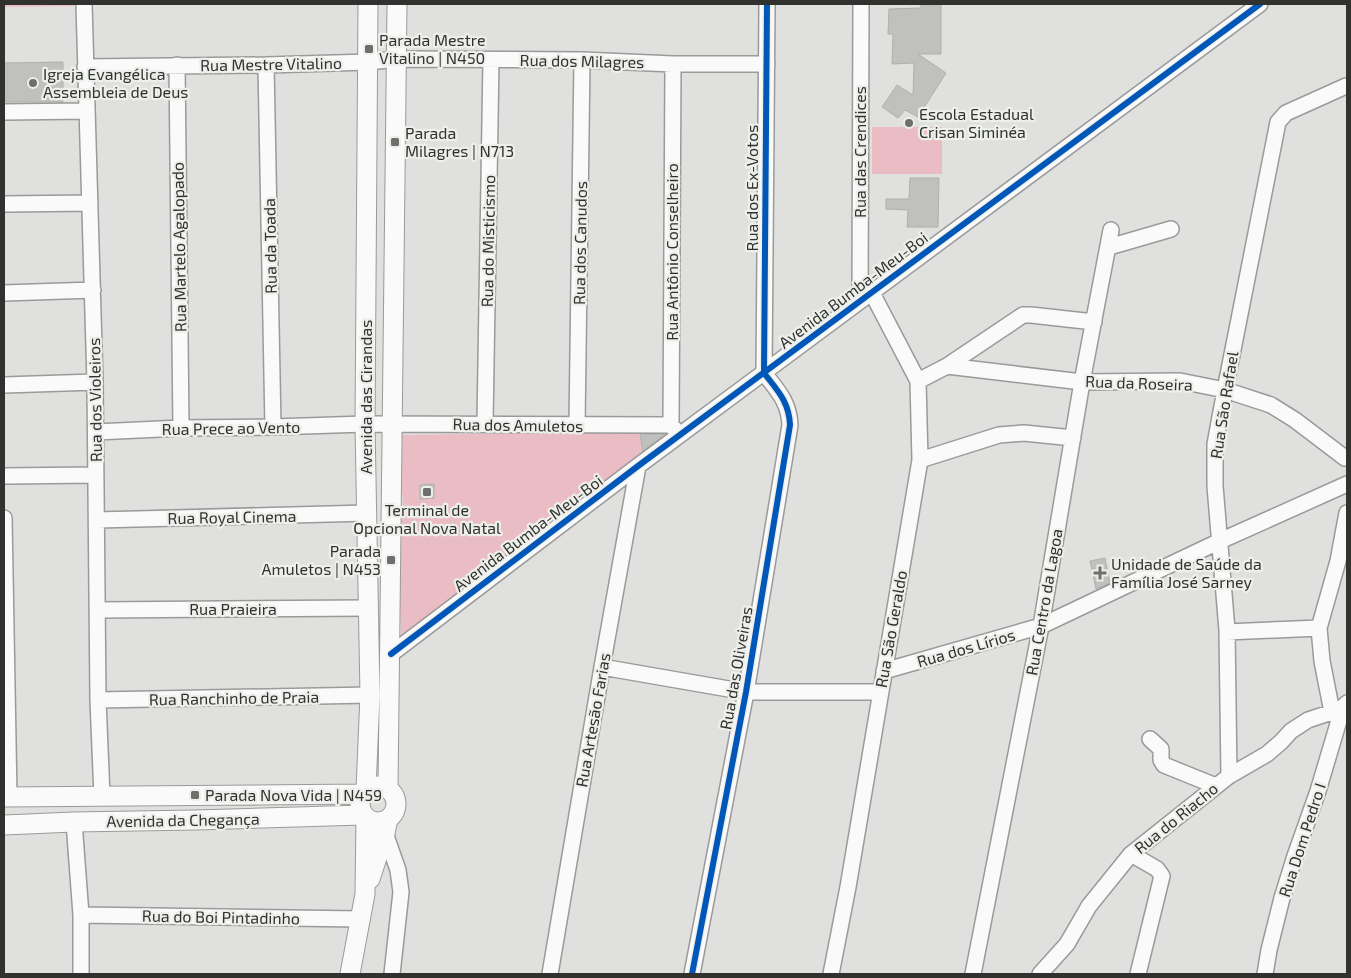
<svg xmlns="http://www.w3.org/2000/svg" width="1351" height="978" font-family="'Exo 2',sans-serif">
<style>
.green{fill:#eabdc5}
.building{fill:#c0c1bf;stroke:#aeb0ae}
.lines{fill:none;stroke-linecap:round;stroke-linejoin:round}
.minor-casing{stroke:#999a99;stroke-width:18}
.tertiary-casing{stroke:#999a99;stroke-width:21}
.minor{stroke:#fafafa;stroke-width:15}
.tertiary{stroke:#fafafa;stroke-width:19}
.cycleway-casing{stroke:#edefeb;stroke-width:9}
.cycleway{stroke:#0057b8;stroke-width:6}
.poi-dot{fill:#6e6f6d;stroke:#edefeb;stroke-width:2}
.labels{text-anchor:middle;stroke-width:4.5;stroke-linejoin:round;paint-order:stroke}
.poi-label{font-size:16px;fill:#313230;stroke:#edefeb;text-anchor:start}
.street-label{font-size:16px;fill:#313230;stroke:#edefeb}
</style>
<rect width="100%" height="100%" fill="#e0e1df"/>
<path class="green" d="M4 4H74V6L4 7Z
M872 127H942V174H872Z
M639 431 644 457 401 636 398 552 403 500 399 466 401 435Z"/>
<path class="building" d="M921 4H941V54H918L946 73 918 117 905 110 898 118 882 107 897 85 913 95 914 63 892 64 893 34H888L889 9 921 8Z
M63 62V102H4V63Z
M910 178H939L938 227H907L908 210 886 209V199H909Z
M640 434H665L643 451Z
M434 484V498L420 499V485Z
M1105 558 1110 583 1096 589 1090 561Z"/>
<g class="lines">
<g class="minor-casing">
<path id="minor" d="M84 4 95 382 98 700 102 796
M673 64 671 425 678 433
M177 65 181 428
M266 65 273 427
M85 67 266 65 369 62 396 59 582 60 673 64H767
M4 112 86 111
M4 204 90 203
M1109 247 1171 229
M4 293 93 290
M860 301 861 4
M947 366 1023 315H1031L1094 322
M918 381 947 366 1082 382 1180 381 1225 390 1271 405 1295 420 1345 458
M4 385 95 382
M485 423 491 60
M577 425 582 60
M96 432 181 428 273 427 365 424 671 425
M920 460 999 435 1024 433 1073 438
M4 476 96 475
M4 518 9 797
M97 520 367 513
M97 610 368 608
M1227 632 1319 628
M391 654 638 466 1260 4
M602 667 746 692H880
M884 671 1041 626 1220 541 1347 484
M98 700 370 695
M1332 712 1322 661 1319 628 1338 561 1347 513
M1150 739 1161 749V760L1164 765 1216 786
M1229 776 1227 630 1215 486V444L1225 390 1278 122 1286 113 1346 86
M74 822 81 915V974
M385 833 398 870 401 892 392 974
M1131 854 1157 869 1162 876 1138 974
M81 915 361 919
M550 974 602 667 638 466
M692 974 746 692 790 425C789 402 778 391 764 373L767 4
M831 974 848 887 920 460 918 381 872 293
M973 974 1041 626 1082 382 1111 230
M1040 974 1067 944 1089 906 1131 854 1229 776 1267 754 1281 742 1291 731 1308 720 1332 712 1343 707 1347 703
M1265 974 1269 950 1282 898 1295 856 1318 791 1343 707"/>
</g>
<g class="tertiary-casing">
<path id="tertiary" d="M360 804a18 18 0 1 1 36 0a18 18 0 1 1-36 0Z
M366 789 370 695 365 424 368 4
M388 789 397 4
M4 797 362 794
M4 825 74 822 195 820 363 815
M370 879 385 833 388 819
M350 974 365 894 366 817"/>
</g>
<use href="#minor" class="minor"/>
<use href="#tertiary" class="tertiary"/>
<g class="cycleway-casing">
<path id="cycleway" d="M391 654 638 466 1260 4
M692 974 746 692 790 425C789 402 778 391 764 373L767 4"/>
</g>
<use href="#cycleway" class="cycleway"/>
</g>
<g class="poi-dot">
<rect x="364" y="44" width="10" height="10" rx="2.5"/>
<circle cx="33" cy="83" r="5"/>
<circle cx="909" cy="123" r="5"/>
<rect x="390" y="137" width="10" height="10" rx="2.5"/>
<rect x="422" y="487" width="10" height="10" rx="2.5"/>
<rect x="386" y="555" width="10" height="10" rx="2.5"/>
<path d="M1097.5 565.5h5v5h5v5h-5v5h-5v-5h-5v-5h5z"/>
<rect x="190" y="790" width="10" height="10" rx="2.5"/>
</g>
<g class="labels">
<g class="poi-label">
<text x="379" y="46">Parada Mestre<tspan x="379" dy="18">Vitalino | N450</tspan></text>
<text x="43" y="80">Igreja Evangélica<tspan x="43" dy="18">Assembleia de Deus</tspan></text>
<text x="919" y="120">Escola Estadual<tspan x="919" dy="18">Crisan Siminéa</tspan></text>
<text x="405" y="139">Parada<tspan x="405" dy="18">Milagres | N713</tspan></text>
<text x="427" y="516" text-anchor="middle">Terminal de<tspan x="427" dy="18">Opcional Nova Natal</tspan></text>
<text x="381" y="557" text-anchor="end">Parada<tspan x="381" dy="18">Amuletos | N453</tspan></text>
<text x="1111" y="570">Unidade de Saúde da<tspan x="1111" dy="18">Família José Sarney</tspan></text>
<text x="205" y="801">Parada Nova Vida | N459</text>
</g>
<g class="street-label">
<text transform="translate(582 61) rotate(1)" y="6">Rua dos Milagres</text>
<text transform="translate(271 64) rotate(-1)" y="6">Rua Mestre Vitalino</text>
<text transform="translate(860 152) rotate(-90)" y="6">Rua das Crendices</text>
<text transform="translate(752 188) rotate(-90)" y="6">Rua dos Ex-Votos</text>
<text transform="translate(488 241) rotate(-89)" y="6">Rua do Misticismo</text>
<text transform="translate(580 243) rotate(-89)" y="6">Rua dos Canudos</text>
<text transform="translate(270 246) rotate(-91)" y="6">Rua da Toada</text>
<text transform="translate(179 247) rotate(-91)" y="6">Rua Martelo Agalopado</text>
<text transform="translate(672 252) rotate(-90)" y="6">Rua Antônio Conselheiro</text>
<text transform="translate(853 290) rotate(-37)" y="6">Avenida Bumba-Meu-Boi</text>
<text transform="translate(1139 383) rotate(2)" y="6">Rua da Roseira</text>
<text transform="translate(366 397) rotate(-90)" y="6">Avenida das Cirandas</text>
<text transform="translate(95 400) rotate(-91)" y="6">Rua dos Violeiros</text>
<text transform="translate(1224 405) rotate(-81)" y="6">Rua São Rafael</text>
<text transform="translate(518 425) rotate(1)" y="6">Rua dos Amuletos</text>
<text transform="translate(231 428) rotate(-1)" y="6">Rua Prece ao Vento</text>
<text transform="translate(232 517) rotate(-1)" y="6">Rua Royal Cinema</text>
<text transform="translate(528 533) rotate(-37)" y="6">Avenida Bumba-Meu-Boi</text>
<text transform="translate(1044 602) rotate(-80)" y="6">Rua Centro da Lagoa</text>
<text x="233" y="615">Rua Praieira</text>
<text transform="translate(891 629) rotate(-80)" y="6">Rua São Geraldo</text>
<text transform="translate(966 648) rotate(-16)" y="6">Rua dos Lírios</text>
<text transform="translate(736 668) rotate(-80)" y="6">Rua das Oliveiras</text>
<text transform="translate(234 698) rotate(-1)" y="6">Rua Ranchinho de Praia</text>
<text transform="translate(593 720) rotate(-80)" y="6">Rua Artesão Farias</text>
<text transform="translate(1176 818) rotate(-39)" y="6">Rua do Riacho</text>
<text transform="translate(183 820) rotate(-1)" y="6">Avenida da Chegança</text>
<text transform="translate(1302 840) rotate(-72)" y="6">Rua Dom Pedro I</text>
<text transform="translate(221 917) rotate(1)" y="6">Rua do Boi Pintadinho</text>
</g>
</g>
<rect width="1351" height="978" fill="none" stroke="#313230" stroke-width="10"/>
</svg>
